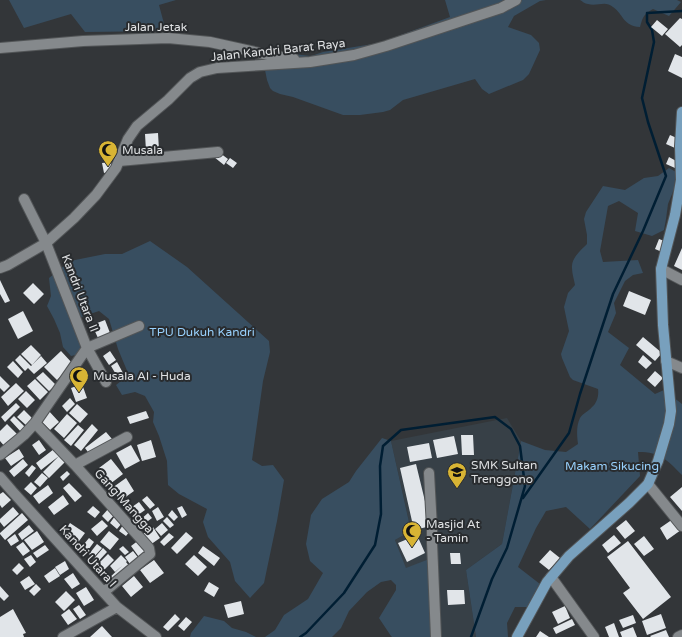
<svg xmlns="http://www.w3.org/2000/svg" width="682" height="637" font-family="'Varela Round',sans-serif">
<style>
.built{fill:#374047}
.green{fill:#384e60}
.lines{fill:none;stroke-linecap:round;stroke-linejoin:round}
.stream{stroke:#001e33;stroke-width:2.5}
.building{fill:#e1e5e9}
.minor-casing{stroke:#525557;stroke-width:12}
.major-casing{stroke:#525557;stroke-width:12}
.minor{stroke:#85898c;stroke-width:10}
.major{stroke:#78a0bd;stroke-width:10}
.labels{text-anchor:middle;stroke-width:4;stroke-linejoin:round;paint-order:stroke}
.street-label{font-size:12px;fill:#dfe1e3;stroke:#292c2f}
.poi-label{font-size:12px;fill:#dfe1e3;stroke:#292c2f;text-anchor:start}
.park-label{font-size:12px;fill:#98d1fd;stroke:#292c2f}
</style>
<rect width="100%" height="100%" fill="#333639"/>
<path class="built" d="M507 418 521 441 502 544 466 570 476 637H436L429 559 406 569 395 540 411 531 391 441Z"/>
<path class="green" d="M9 0H176L159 5 166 31 85 32 71 14 24 28Z
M445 0H546L540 1 514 16 508 27 531 35 539 43 540 50 529 74 523 80 489 94 482 89 475 79 403 100 390 110 383 112 360 115H343L293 97 280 94 273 91 270 88 267 80 265 70 275 61 280 51 284 53 311 56 323 52 379 43 450 17Z
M580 0H677L681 2 669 16 653 9C643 15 643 17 640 27 623 26 624 15 613 7 605 0 597 7 588 4 585 4 582 1 580 0Z
M669 168 676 172 674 189 668 204 666 219 664 230 652 236 635 231 638 213 619 201 608 206 600 251 603 262 638 260 643 273 633 275 625 281 614 303 616 313 608 332 629 348 620 365 655 394 664 390 682 404V475C667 460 661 452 638 452L640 476 590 529 566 507 546 511 536 528 518 567 540 584 528 607H515L507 623 508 637H476L466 570 502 544 521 441 545 450 566 452 578 444C577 436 576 426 580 418 583 413 589 411 592 407 597 403 599 395 598 389L573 380 570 377 562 358 561 354 569 331 564 307 568 293 575 285C574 279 572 274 572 268 571 258 581 250 587 244V235L584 219 586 212 603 186 625 190 644 178 658 176Z
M150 241 187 267 269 341 270 352 263 381 252 460 262 466 273 465 284 480 277 521 264 583 250 598 235 581 230 562 208 537 203 522 207 509 179 494 168 485 167 461 159 436 153 422 154 412 145 396 135 392 122 395 116 385 121 381 128 373 118 349 109 319 99 311 81 317 88 337 80 354 71 356 63 347 60 333 54 319 47 306 51 296 49 278 70 261 105 254H122Z
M382 438 391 441 411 531 395 540 406 568 429 559 436 637H392L391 636 379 618 396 590V585L391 580 381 582 367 592 349 611 341 628 332 637H265L275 630 284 615 308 599 323 573 310 561 306 544 311 515 322 499 349 482 356 471Z
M204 616 224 621 232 628 246 632 256 637H190L191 633Z"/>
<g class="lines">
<path class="stream" d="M523 498 569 433 580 394 613 294 643 231 666 176 648 122 642 98 654 42 652 30 647 22V13L682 11
M300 637 306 633 344 593 375 545 381 514 380 466 383 446 401 430 495 417 511 429 520 446 525 486 507 548 492 579 471 637"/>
</g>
<path class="building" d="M680 18 682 19V45L680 47 665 34Z
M657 20 668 29 662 36 651 27Z
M675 54 682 57V78L668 71Z
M158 133 159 150 146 151 145 134Z
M670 135 679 139 675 148 666 144Z
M220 153 228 159 224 165 214 157 217 154Z
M669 157 678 162 675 168 666 164Z
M230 158 237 163 233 168 226 163Z
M111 162 113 171 104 173 102 163Z
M659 239 667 242 662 252 655 249Z
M682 248V270L674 266Z
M0 280 10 301 5 303 0 294Z
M33 283 44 294 34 304 23 293Z
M629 291 651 300 645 315 623 306Z
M23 311 33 331 18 339 8 319Z
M105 320 110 333 98 338 92 325Z
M643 337 662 353 655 361 636 345Z
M31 345 41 355 32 365 21 354Z
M61 351 73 364 57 380 44 367Z
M110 351 116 360 109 365 103 356Z
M20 355 31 366 41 356 47 363 34 374 28 368 25 371 15 360Z
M643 355 652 363 646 369 638 362Z
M13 361 23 372 18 378 7 367Z
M117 362 123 373 117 376 111 366Z
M655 371 663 378 655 387 647 380Z
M43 372 56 385 49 391 36 378Z
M0 376 10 386 4 392 0 388Z
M35 379 48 392 40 400 27 386Z
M16 383 24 391 8 406 1 397Z
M82 384 87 398 76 402 71 388Z
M26 391 35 400 27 408 18 399Z
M70 398 75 404 67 412 62 406Z
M16 403 20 407 5 422 1 417Z
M77 404 88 414 80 423 69 413Z
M24 410 34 420 27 426 17 417Z
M48 410 59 422 50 430 39 419Z
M146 411 149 418 130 424 127 417Z
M67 414 77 423 64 438 54 429Z
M14 416 27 429 22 433 10 420Z
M7 424 19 436 6 448 0 441V431Z
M92 424 98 430 81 451 74 445Z
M78 425 84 430 71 446 64 440Z
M106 432 112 439 90 455 85 448Z
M461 435H473L474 455H462Z
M454 436 458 454 437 458 433 440Z
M39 440 46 450 39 455 32 445Z
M151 440 156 457 142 461 137 445Z
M429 443 432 458 410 462 407 447Z
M131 445 140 461 125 469 116 453Z
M19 449 24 457 11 466 5 458Z
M54 449 59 456 41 470 36 463Z
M59 456 65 462 49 478 43 472Z
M23 459 28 465 14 477 9 471Z
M111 459 123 474 110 484 99 468Z
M416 464 431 526 414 530 400 468Z
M32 465 36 468 29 477 25 473Z
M67 471 70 474 63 481 60 477Z
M42 473 48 478 40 487 34 482Z
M126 478 134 491 120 501 112 488Z
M31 482 37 488 31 495 24 489Z
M69 483 82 496 75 502 63 488Z
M48 485 53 493 39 504 33 496Z
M682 487V511L670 497Z
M3 492 11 500 2 508 0 505V494Z
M63 495 69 504 54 515 48 507Z
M147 496 155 505 150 509 142 500Z
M139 502 145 510 138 515 132 507Z
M93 506 100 512 95 518 87 512Z
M182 506 187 515 182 518 177 508Z
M13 507 19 514 4 527 0 522V519Z
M158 507 164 517 157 521 152 511Z
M109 508 115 514 108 522 102 516Z
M172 510 178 517 174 521 168 515Z
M22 513 28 520 5 540 0 534V533Z
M148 513 152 518 144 524 140 520Z
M115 516 122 523 117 529 110 523Z
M167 517 174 525 170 528 163 521Z
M673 519 681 530 667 540 660 528Z
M102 520 108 526 97 536 91 529Z
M626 520 635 531 625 539 616 528Z
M70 523 85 533 76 545 62 535Z
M162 523 168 530 161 536 155 529Z
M29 525 34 531 22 540 18 534Z
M123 525 130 531 126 536 119 531Z
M153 527 160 538 150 545 143 534Z
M37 531 44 542 32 550 24 540Z
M109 531 119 539 110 550 100 542Z
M186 532 193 538 177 554 171 548Z
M169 533 174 537 164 546 160 542Z
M15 534 19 541 11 546 7 540Z
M417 535 425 553 407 562 398 543Z
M614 535 621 543 608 553 602 545Z
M644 536 654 549 644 556 634 544Z
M89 538 94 542 86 553 80 549Z
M139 540 147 551 139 557 131 546Z
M628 541 671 597 643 619 623 593 630 588 607 557Z
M23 542 30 551 23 556 16 547Z
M97 544 102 548 93 558 89 554Z
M45 545 49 550 37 558 33 553Z
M123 546 129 552 125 555 119 549Z
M203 546 220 558 214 566 198 553Z
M103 548 107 552 95 565 91 562Z
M550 550 560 558 549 570 539 562Z
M133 551 140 560 132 567 125 557Z
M450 553H460L461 564H451Z
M108 554 114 560 102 572 96 566Z
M31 555 36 562 30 567 24 559Z
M121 555 127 561 126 562 130 567 112 584 108 579 123 565 115 572 110 566Z
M194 555 207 567 198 576 185 564Z
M154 560 164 573 150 583 140 570Z
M65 561 69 569 60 575 55 567Z
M19 563 24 568 17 575 12 570Z
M55 568 60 576 49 583 44 576Z
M73 573 80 584 72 589 64 579Z
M29 576 35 584 25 590 20 582Z
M134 576 143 587 131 597 122 586Z
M209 582 219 588 214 597 204 591Z
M36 584 41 589 34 596 29 591Z
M0 586 9 596 4 601 0 597Z
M86 587 94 600 84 606 76 593Z
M447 590H464L465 604 448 605Z
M66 591 75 600 64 611 55 602Z
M241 601 244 614 228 618 224 605Z
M79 605 86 615 80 619 73 609Z
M565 606 570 618 558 624 552 612Z
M13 609 26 633 23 634 24 637H0V617Z
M69 609 77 619 68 625 61 615Z
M175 614 180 619 168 631 163 627Z
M661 614 666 628 647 635 642 621Z
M633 615 636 623 623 628 619 620Z
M186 617 192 622 184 631 178 626Z
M572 619 575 625 556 634 553 628Z
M614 623 619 637H609L605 627Z
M102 626 112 637H90Z
M633 627 637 637H622L620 632Z
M666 630 669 637H651L650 636Z
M540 631 549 637H536Z"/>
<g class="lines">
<g class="minor-casing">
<path id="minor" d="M0 48 83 41 168 38 210 42 264 54 294 59
M119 161 218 152
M0 268 8 265 46 243 74 218 96 195 116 168 128 139 137 126 168 100 190 78 200 72 217 68 310 62 354 55 386 46 501 8 516 0
M661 269 682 280
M666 361 682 368
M106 382 87 348 139 326
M35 423 75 465 149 548 150 554 104 592
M0 455 24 435 35 423 87 348 46 243 24 199
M75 465 127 437
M429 473 432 528V543L436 637
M0 477 12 491 117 607 63 637
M648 484 682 526
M551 577 594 637
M117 607 156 637
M678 637 682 635"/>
</g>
<g class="major-casing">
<path id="major" d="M517 637 547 582 569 556 629 503 648 484 658 461 669 424 671 411 663 325 661 269 675 215 681 180 680 146 682 112"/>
</g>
<use href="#minor" class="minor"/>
<use href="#major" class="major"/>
</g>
<defs>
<g id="mosque-pin" transform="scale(1)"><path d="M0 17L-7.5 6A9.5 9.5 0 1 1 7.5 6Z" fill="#d8b434" stroke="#292c2f"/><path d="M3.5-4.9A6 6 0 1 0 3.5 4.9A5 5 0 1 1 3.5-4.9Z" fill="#111"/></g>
<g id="school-pin" transform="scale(1)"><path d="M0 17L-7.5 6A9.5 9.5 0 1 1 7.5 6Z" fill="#d8b434" stroke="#292c2f"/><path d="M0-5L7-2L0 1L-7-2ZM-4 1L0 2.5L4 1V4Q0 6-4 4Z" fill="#111"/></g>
</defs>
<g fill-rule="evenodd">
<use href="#mosque-pin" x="108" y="150"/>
<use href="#mosque-pin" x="79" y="376"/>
<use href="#school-pin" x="457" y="472"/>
<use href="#mosque-pin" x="412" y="531"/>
</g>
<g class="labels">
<g class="street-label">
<text x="156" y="31">Jalan Jetak</text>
<text transform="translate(278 50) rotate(-6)" y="4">Jalan Kandri Barat Raya</text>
<text transform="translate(80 293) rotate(69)" y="4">Kandri Utara II</text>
<text transform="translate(124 501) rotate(48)" y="4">Gang Mangga</text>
<text transform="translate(88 556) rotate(48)" y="4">Kandri Utara I</text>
</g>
<g class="poi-label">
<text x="122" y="154">Musala</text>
<text x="93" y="380">Musala Al - Huda</text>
<text x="471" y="469">SMK Sultan<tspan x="471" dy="14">Trenggono</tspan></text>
<text x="426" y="528">Masjid At<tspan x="426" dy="14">- Tamin</tspan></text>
</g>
<g class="park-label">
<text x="202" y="336">TPU Dukuh Kandri</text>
<text x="612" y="470">Makam Sikucing</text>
</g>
</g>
</svg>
